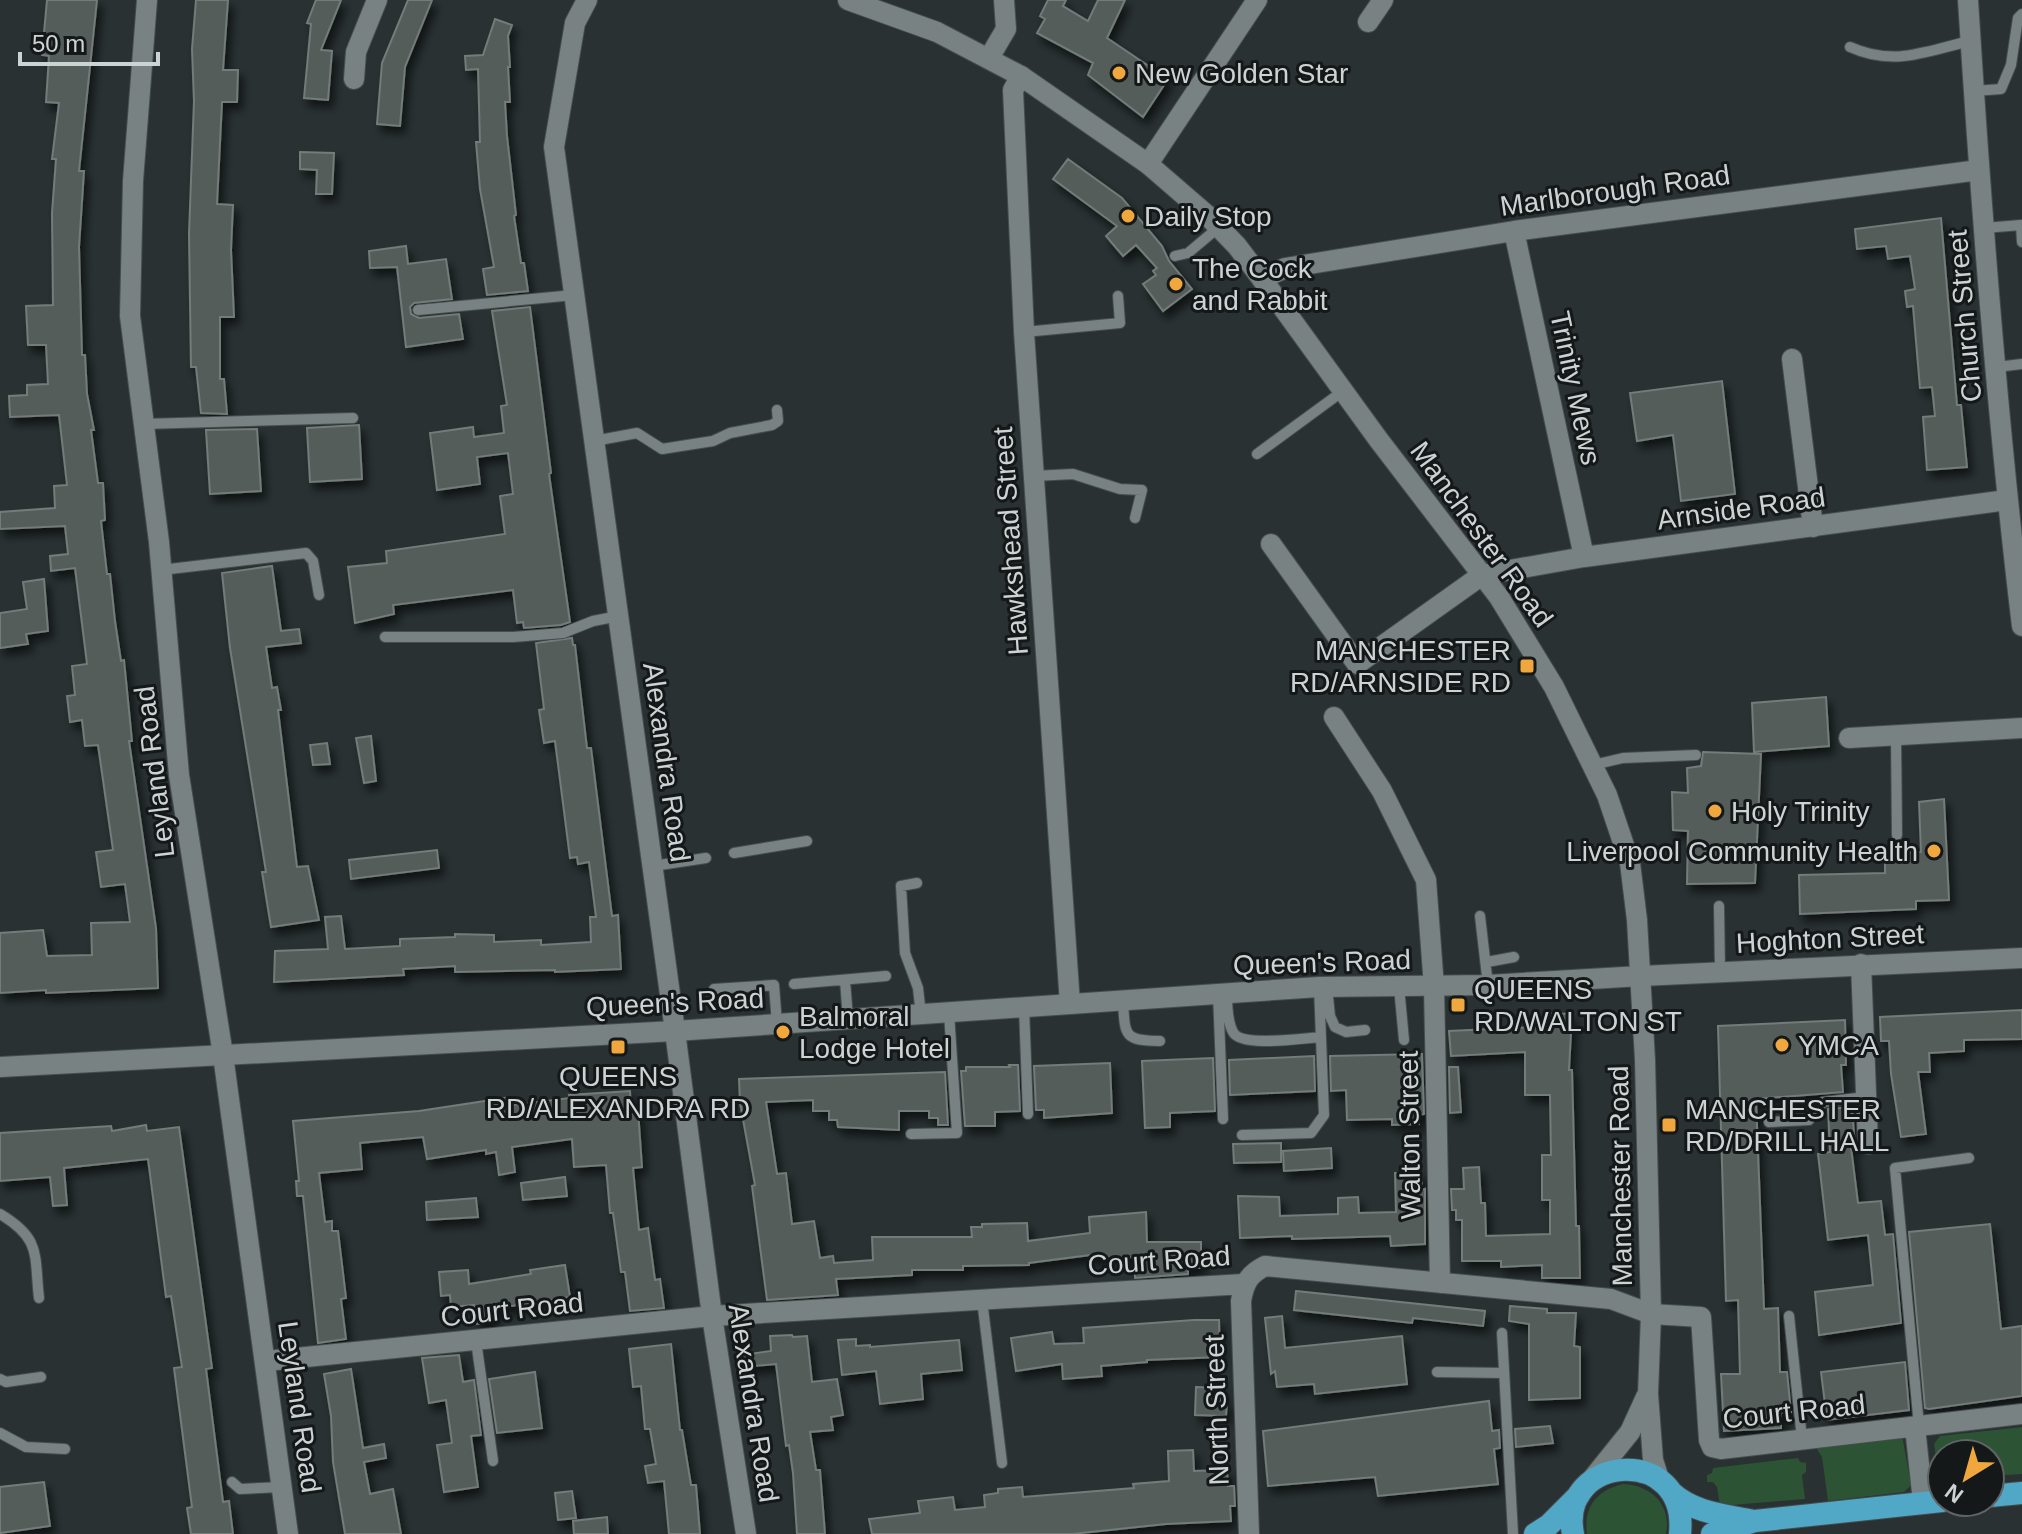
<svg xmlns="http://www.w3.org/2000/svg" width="2022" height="1534" font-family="Helvetica,sans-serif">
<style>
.green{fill:#2c5333}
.building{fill:#545d5a;stroke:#727b78;stroke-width:2;filter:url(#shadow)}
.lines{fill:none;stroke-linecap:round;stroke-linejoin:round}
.service-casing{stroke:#464d4e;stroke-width:12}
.minor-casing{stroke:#464d4e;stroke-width:22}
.tertiary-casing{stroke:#464d4e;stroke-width:22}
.secondary-casing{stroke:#464d4e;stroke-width:22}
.trunk-casing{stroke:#464d4e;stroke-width:24}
.service{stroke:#788283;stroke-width:10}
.minor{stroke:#788283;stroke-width:20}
.tertiary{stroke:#788283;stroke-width:20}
.secondary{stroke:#788283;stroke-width:20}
.trunk{stroke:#51a8c6;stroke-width:22}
.poi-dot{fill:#efa73e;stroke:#151819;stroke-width:3}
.labels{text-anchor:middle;stroke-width:6;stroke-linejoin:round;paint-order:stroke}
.poi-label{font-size:28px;fill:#cdd3d3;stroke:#151819;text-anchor:start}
.street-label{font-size:28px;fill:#cdd3d3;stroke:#151819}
</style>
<defs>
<filter id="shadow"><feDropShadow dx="4.5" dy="7" stdDeviation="4" flood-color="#0009"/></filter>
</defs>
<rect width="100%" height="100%" fill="#293132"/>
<path class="green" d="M2022 1427V1474L1990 1476V1454H1942V1459L1936 1457 1934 1444 1940 1436Z
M1902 1435 1911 1485 1904 1492 1828 1501 1822 1457 1813 1443Z
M1798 1458 1800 1462 1806 1463V1472L1802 1475 1805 1499 1720 1506 1717 1487 1713 1482H1707V1475L1712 1473 1713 1468Z
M1623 1484C1651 1485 1672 1505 1666 1534H1587C1583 1507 1597 1490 1623 1484Z"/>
<path class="building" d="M47 0H97L79 171H84L79 247 82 355H85L87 394 94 430H91L98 483H103L105 520 101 521 107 574H110L115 621 121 661 124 660 132 741H129L156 928 158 988 46 993V990L0 993V933L43 930 47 956 92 955 91 923 130 922 125 884 101 887 96 852 113 850 98 745 85 746 82 720 70 722 67 696 75 695 72 666 87 664 75 568 51 571 50 556 68 554 65 526 0 529V512L55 508 54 486 67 485 59 415 10 417 9 396 27 395V385L48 384 46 345H28L26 306 53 305 52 213 56 159H52L59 103 46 102 49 56 42 55Z
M196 0H228L223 70H238L237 102H222L217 204 233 205 231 250 234 317H220V379H224L227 414 201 413 196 367H191L189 234 194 101 192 49Z
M316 0H341L321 50 332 51 328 100 304 98 311 24 307 23Z
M408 0H432L405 67 400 126 377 124 382 63Z
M1048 0H1066L1063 6 1088 21 1098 0H1125L1107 38 1168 79 1143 117 1088 75 1093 63 1037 33 1045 19 1040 16Z
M495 19 512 25 508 36 510 67H508L510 102H505L507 136 516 215 514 216 521 263H524L528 291 487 295 483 269 494 267 480 189 476 142H480L478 69 466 70 465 56 483 55Z
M300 152 334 153 332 194H316L317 170 300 169Z
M1068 159 1122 198 1162 246 1169 261 1192 289 1163 311 1143 284 1156 275 1153 271 1157 268 1136 245 1123 256 1106 236 1117 226 1053 179Z
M1941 218 1957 405H1961L1967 467 1927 470 1923 417 1935 416 1932 387 1920 388 1913 306 1907 307 1905 291 1915 289 1910 256 1888 259 1886 246 1857 249 1855 229Z
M406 246 408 264 446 259 452 299 414 303 410 307 411 314 419 318 459 314 463 339 406 347 397 267 370 268 369 251Z
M530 307 551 473 549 474 570 622 561 625 524 628 523 622 517 623 513 590 393 605 394 614 355 623 348 567 387 563 386 551 505 534 500 496 513 494 508 453 477 457 480 484 437 490 430 433 473 427 474 437 504 433 501 406 507 405 492 311Z
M1722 381 1735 494 1681 501 1673 435 1637 441 1630 393Z
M359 425 362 479 310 482 307 428Z
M257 429 261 491 210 494 206 430Z
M272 566 281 631 299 629 301 643 266 647 272 688 277 687 281 710H278L297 867 308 866 319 920 271 927 262 872H266L230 648 222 573Z
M44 579 48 631 26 634 28 644 0 648V613L27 609 23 582Z
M572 638 573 645H575L587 748H591L612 916 618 915 621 969 555 972V970L455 972V966L403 969 404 975 274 982 275 951 328 949 325 917 341 916 345 949 400 946V939L455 937V934L494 935V942L541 940V945L591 942 590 917H596L589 862 578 864 577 857 570 858 555 741 544 743 539 710 544 709 536 643Z
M1826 697 1829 746 1754 752 1752 703Z
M371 736 376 781 364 783 356 738Z
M327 743 330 764 313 765 310 745Z
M1703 752 1761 754 1755 883 1687 884 1688 831 1673 830 1672 792 1688 793 1687 768 1701 766Z
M1944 799 1949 900 1916 901V909L1800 914 1799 875 1885 873V854L1921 852 1919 802Z
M437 850 439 868 351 879 349 860Z
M2022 1010V1039L1964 1040V1051L1929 1053 1930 1072H1918L1926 1134 1901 1137 1891 1074 1889 1041H1881L1880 1017Z
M1546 1013 1572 1014 1569 1070H1572L1576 1226H1579L1580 1278H1542V1265L1501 1267V1261H1462V1220H1456V1210H1452L1451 1189H1464L1463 1168 1479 1167 1481 1203H1485L1486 1236 1550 1234V1200H1542V1155H1551L1550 1095H1525V1052L1451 1056 1449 1031 1536 1027V1022H1546Z
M1845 1020 1846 1065H1841L1843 1092 1756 1099 1764 1309 1778 1308 1780 1372H1787L1791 1412 1781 1413V1428L1724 1431 1721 1374H1740L1738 1300 1726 1301 1718 1026Z
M1422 1054 1424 1114 1419 1115V1124L1392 1125V1119L1347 1120 1346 1090 1331 1091 1330 1056Z
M1314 1056 1315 1091 1230 1095 1229 1060Z
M1213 1058 1215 1111 1170 1113V1127L1145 1128 1142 1061Z
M1110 1063 1112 1113 1044 1118V1110H1036L1034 1066Z
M1009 1065H1018L1020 1111 995 1112V1126H965L961 1071H966V1067H1010Z
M1449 1067H1458L1461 1112 1450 1113Z
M945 1072 948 1125H938V1118H929V1111H899V1130L838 1127 837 1120H829V1111H813V1100L766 1102 777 1174 786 1173 792 1224 814 1221 820 1258 833 1256 834 1263 873 1260 872 1237H972L971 1227H982V1224L1027 1223 1028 1241 1090 1233 1089 1217 1146 1212 1147 1242H1201V1268H1188V1274L1135 1278V1257L1091 1258V1255L1029 1263V1265L963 1266V1270H912V1275L836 1279 838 1295 767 1300 752 1186 755 1185 740 1103 739 1079Z
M630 1091 631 1110H638L642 1167 633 1168 639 1230 648 1228 655 1280 660 1279 664 1308 630 1311 625 1272H621L613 1213H610L606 1165 574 1167 572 1139 512 1147 515 1172 499 1175 496 1152 486 1154V1150L427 1159 423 1137 360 1143 362 1169 319 1173 325 1222 332 1221V1231H338L346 1298 341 1299 346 1339 318 1343 303 1196H297L296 1181H299L293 1121 419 1111 505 1098 506 1106 570 1098 569 1095Z
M1852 1107 1855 1147H1851L1858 1203 1881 1201 1885 1235 1893 1234 1901 1323 1819 1335 1815 1292 1873 1285 1868 1235 1828 1240 1818 1154 1830 1152 1828 1109Z
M146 1125 147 1131 179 1127 212 1368 206 1369 223 1502 229 1501 233 1534H191L187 1508 192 1507 174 1368 182 1367 171 1296 166 1297 148 1159 64 1168 67 1205 53 1206 50 1177 0 1181V1133L111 1126 112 1131Z
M1281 1143V1162L1234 1163 1233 1144Z
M1331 1148 1332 1168 1284 1171 1283 1151Z
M1395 1173H1421L1422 1190 1425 1189V1244L1391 1246 1390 1236 1292 1239V1236L1240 1238 1238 1196 1279 1197 1280 1216 1338 1214V1198L1358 1197 1359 1213 1396 1212Z
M565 1177 567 1196 523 1200 521 1183Z
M476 1198 478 1217 427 1220 426 1202Z
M1990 1224 2001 1329 2022 1326V1396L1929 1409 1925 1408 1909 1232Z
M565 1265 570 1297 492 1309 494 1322 477 1324 474 1305 451 1307 450 1295 441 1296 439 1272 468 1270 469 1284 531 1274 530 1270Z
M1296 1291 1485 1311 1483 1326 1413 1318 1412 1323 1294 1310Z
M1510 1306 1547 1309V1313H1576L1574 1346 1580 1347V1398L1529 1400V1324L1509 1321Z
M1282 1316 1285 1348 1402 1336 1407 1384 1315 1394 1314 1384 1277 1387 1275 1371 1271 1374 1265 1318Z
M1194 1320H1219L1220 1357 1147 1360V1362L1101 1366 1102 1376 1063 1379 1062 1364 1016 1371 1011 1338 1052 1332 1054 1344 1084 1343 1083 1328Z
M792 1335 793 1337 807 1336 812 1382 837 1379 843 1415 831 1417 833 1430 810 1432 816 1470H820L825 1534H797L793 1473 789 1445 786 1446 776 1364 743 1367 742 1355 771 1351 770 1336Z
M856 1339V1346L870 1345V1347L959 1340 962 1370 921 1374 923 1399 880 1404 876 1371 842 1375 838 1340Z
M671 1344 680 1430H682L691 1485H696L700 1534H669L664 1481 648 1483 645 1466 656 1464 650 1429H645L641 1386 633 1387 629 1349Z
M459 1355 463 1382 474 1380 481 1435 471 1436 478 1487 444 1492 437 1445 452 1443 446 1400 429 1403 422 1358Z
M1905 1362 1909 1410 1827 1420 1821 1372Z
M351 1369 363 1448 384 1444 386 1458 364 1462 370 1494 393 1489 401 1534H345L333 1462 331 1416 324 1374Z
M535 1372 542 1428 497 1433 489 1379Z
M1196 1387 1222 1388 1221 1401 1227 1402 1226 1416 1195 1415Z
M1489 1401 1492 1431 1499 1430 1500 1448 1494 1449 1498 1484 1378 1496 1375 1477 1268 1486 1263 1431Z
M1550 1426 1553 1443 1516 1447 1515 1429Z
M1193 1450 1194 1471 1227 1470 1228 1486H1234L1235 1506H1230L1231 1521 1166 1524 1072 1534H872L869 1519 920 1513 918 1501 953 1497 955 1510 985 1507 984 1495 998 1493V1489L1022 1487 1023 1497 1134 1488 1133 1484 1169 1481 1168 1451Z
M44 1482 50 1526 0 1533V1487Z
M572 1491 576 1518 558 1520 555 1493Z
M607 1517 608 1534H574L573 1521Z"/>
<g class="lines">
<g class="service-casing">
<path id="service" d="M1850 47C1895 67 1926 51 1970 41
M1974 91 2001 89 2011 65 2018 18 2022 14
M1984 228 2021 225 2022 242
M1175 256 1188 253 1219 227
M418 310 574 295
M1024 332 1120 323 1118 296
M1997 367 2022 364
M144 424 353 418
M594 441 637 433 662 449 713 441 730 433 772 425 778 421 777 410
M1257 454 1343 391
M1034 476 1073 474 1120 489 1142 490 1135 518
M161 570 306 553 313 561 319 595
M385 637H513L563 633 593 621 619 616
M1896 736 1897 835
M1593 765 1623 758 1696 755
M734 853 807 841
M653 866 706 858
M917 883 901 886 905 953 918 988 921 1015
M1719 906 1720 972
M1480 916 1488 985
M1487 962 1514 957
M845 980 848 1019
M794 984 886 976
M1327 987 1330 1016 1335 1027 1346 1032 1365 1030
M1399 987 1404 1040
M714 989 774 985 777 1024
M1218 994 1223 1119
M1227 994C1227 1005 1227 1021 1233 1032 1241 1048 1304 1038 1321 1037
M1123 1000C1125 1035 1123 1041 1160 1041
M1024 1007 1028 1114
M1769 1122 1809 1120 1823 1102 1866 1097
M911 1134 957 1133 949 1013
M1242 1135 1311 1133 1324 1115 1319 987
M0 1214C42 1239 34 1255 39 1298
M982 1300 1002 1463
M1789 1316 1802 1439
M1502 1333 1513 1534
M476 1341 493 1461
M1437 1372 1504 1373
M0 1379 6 1382 41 1377
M1919 1426 1895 1168 1969 1158
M0 1433 26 1447 65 1449
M232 1482 240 1489 282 1487"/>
</g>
<g class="minor-casing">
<path id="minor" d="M587 0 575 23 554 147 675 1031 712 1316 746 1534
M1368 22 1383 0
M989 58 1006 29 1004 0
M1021 76 1013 90 1024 332 1070 1004
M354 79 356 52 377 0
M1148 164 1257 0
M1514 231 1584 557
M1262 279 1285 268 1514 231 1979 170
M1792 359 1813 527
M1271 544 1357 664 1482 575 1584 557 2007 500
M1334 717 1382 791 1426 880 1434 987 1440 1283
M1849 738 2022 728
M1861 964 1868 1144
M266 1361 712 1316 1244 1284
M1915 1427 1923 1502
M1249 1534 1241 1301C1244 1283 1249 1274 1265 1266L1611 1299 1651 1314 1701 1317 1709 1440 1712 1447 1721 1449 2022 1414"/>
</g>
<g class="tertiary-casing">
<path id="tertiary" d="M147 0 133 181 130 316 159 542 179 775 223 1055 288 1534
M1968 0C1981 209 1997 418 2022 626
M1641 976 2022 958"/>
</g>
<g class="secondary-casing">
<path id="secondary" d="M848 0 937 32 1021 76 1148 164 1207 215 1237 246 1262 279 1378 439 1499 597 1554 687 1607 795 1630 863 1637 920 1645 1060 1651 1314 1648 1394 1653 1460 1659 1479
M0 1067 675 1031 1319 987 1488 985 1641 976
M1589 1483 1630 1432 1646 1397"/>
</g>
<g class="trunk-casing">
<path id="trunk" d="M1672 1493C1694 1513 1725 1515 1753 1521
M1990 1496 2022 1493
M1535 1534 1549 1525 1579 1495
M1573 1534C1557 1454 1689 1443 1680 1534
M1712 1534 1755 1521 1942 1501"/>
</g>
<use href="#service" class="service"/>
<use href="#minor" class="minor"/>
<use href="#tertiary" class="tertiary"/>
<use href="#secondary" class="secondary"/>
<use href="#trunk" class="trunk"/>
</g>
<g class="poi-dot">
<circle cx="1119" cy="73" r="8"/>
<circle cx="1128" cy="216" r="8"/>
<circle cx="1176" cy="284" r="8"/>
<rect x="1519" y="658" width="16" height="16" rx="4"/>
<circle cx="1715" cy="811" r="8"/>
<circle cx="1934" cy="851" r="8"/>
<rect x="1450" y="997" width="16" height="16" rx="4"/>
<circle cx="783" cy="1032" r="8"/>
<circle cx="1782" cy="1045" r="8"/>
<rect x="610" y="1039" width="16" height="16" rx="4"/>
<rect x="1661" y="1117" width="16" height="16" rx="4"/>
</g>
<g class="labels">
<g class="poi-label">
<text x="1135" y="83">New Golden Star</text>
<text x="1144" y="226">Daily Stop</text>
<text x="1192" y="278">The Cock<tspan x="1192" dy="32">and Rabbit</tspan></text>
<text x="1511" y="660" text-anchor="end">MANCHESTER<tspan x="1511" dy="32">RD/ARNSIDE RD</tspan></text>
<text x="1731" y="821">Holy Trinity</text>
<text x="1918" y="861" text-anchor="end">Liverpool Community Health</text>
<text x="1474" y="999">QUEENS<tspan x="1474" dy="32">RD/WALTON ST</tspan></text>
<text x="799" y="1026">Balmoral<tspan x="799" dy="32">Lodge Hotel</tspan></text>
<text x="1798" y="1055">YMCA</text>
<text x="618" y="1086" text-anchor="middle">QUEENS<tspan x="618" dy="32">RD/ALEXANDRA RD</tspan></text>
<text x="1685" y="1119">MANCHESTER<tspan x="1685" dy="32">RD/DRILL HALL</tspan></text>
</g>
<g class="street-label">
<text transform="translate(1615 190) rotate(-8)" y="10">Marlborough Road</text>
<text transform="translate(1964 316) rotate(-95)" y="10">Church Street</text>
<text transform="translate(1576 388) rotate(78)" y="10">Trinity Mews</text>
<text transform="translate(1741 508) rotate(-8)" y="10">Arnside Road</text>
<text transform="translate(1482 534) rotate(54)" y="10">Manchester Road</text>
<text transform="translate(1010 541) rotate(-94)" y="10">Hawkshead Street</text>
<text transform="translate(667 762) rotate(82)" y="10">Alexandra Road</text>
<text transform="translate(154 772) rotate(-97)" y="10">Leyland Road</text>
<text transform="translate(1830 938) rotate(-3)" y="10">Hoghton Street</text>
<text transform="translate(1322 962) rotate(-2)" y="10">Queen's Road</text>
<text transform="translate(675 1002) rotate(-3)" y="10">Queen's Road</text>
<text transform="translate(1409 1135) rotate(-91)" y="10">Walton Street</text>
<text transform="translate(1620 1176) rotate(-91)" y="10">Manchester Road</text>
<text transform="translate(1159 1260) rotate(-4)" y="10">Court Road</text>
<text transform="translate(512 1309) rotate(-6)" y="10">Court Road</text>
<text transform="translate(754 1403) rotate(81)" y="10">Alexandra Road</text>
<text transform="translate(300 1407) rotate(82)" y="10">Leyland Road</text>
<text transform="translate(1216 1410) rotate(-92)" y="10">North Street</text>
<text transform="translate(1794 1411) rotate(-6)" y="10">Court Road</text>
</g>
</g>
<g transform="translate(1966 1478) rotate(217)"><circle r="38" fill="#151819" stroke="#5f6363" stroke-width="2"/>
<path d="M0-6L14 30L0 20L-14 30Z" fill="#efa73e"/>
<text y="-12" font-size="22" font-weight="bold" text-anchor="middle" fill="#cdd3d3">N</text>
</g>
<path d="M20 52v12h138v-12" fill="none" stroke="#cdd3d3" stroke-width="4"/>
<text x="32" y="52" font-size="24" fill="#cdd3d3" stroke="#151819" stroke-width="6" paint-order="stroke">50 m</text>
</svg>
